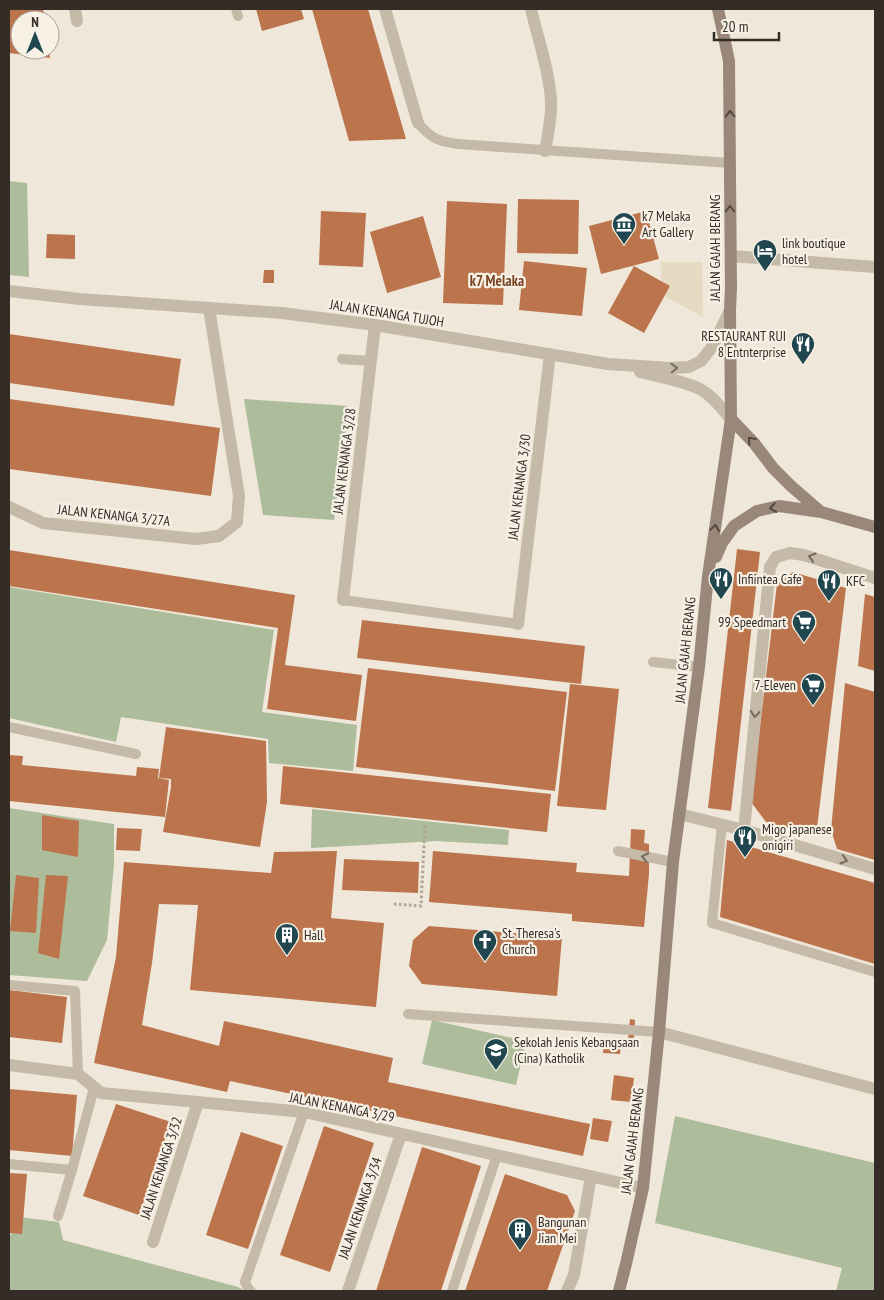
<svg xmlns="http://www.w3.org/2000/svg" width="884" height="1300" font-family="'PT Sans Narrow',sans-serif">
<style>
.green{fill:#adbc9b}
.plaza{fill:#e5dac2}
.building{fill:#bb744c}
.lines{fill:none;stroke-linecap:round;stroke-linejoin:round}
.path{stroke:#b1a391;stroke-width:3;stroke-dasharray:2.5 2.5;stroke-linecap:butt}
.lane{stroke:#c5b9a7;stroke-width:10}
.street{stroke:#c5b9a7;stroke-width:12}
.secondary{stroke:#998879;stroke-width:12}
.oneway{stroke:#524840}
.oneway2{stroke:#756b61}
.labels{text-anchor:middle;stroke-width:4.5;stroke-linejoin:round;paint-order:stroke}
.poi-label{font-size:14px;fill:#332c27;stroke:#f7f1e5;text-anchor:start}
.street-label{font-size:14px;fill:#332c27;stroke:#f7f1e5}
.neighbourhood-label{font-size:15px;font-weight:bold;fill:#7a4527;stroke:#f7f1e5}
</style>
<rect width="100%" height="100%" fill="#efe7da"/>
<path class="green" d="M9 181 27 183 29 277 9 275Z
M244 399 349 406 334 520 263 515Z
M9 587 274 630 262 712 357 725 353 771 269 763 268 739 121 717 116 742 9 718Z
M9 808 114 824V864L107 940 87 981 9 975Z
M312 809 509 830 508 845 436 841 311 848Z
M432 1020 526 1041 516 1085 422 1064Z
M675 1116 875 1163V1291H836L842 1268 655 1223Z
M19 1217 59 1222 63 1240 238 1287 245 1291H9V1238Z"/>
<path class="plaza" d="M661 262H702L703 317 662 295Z"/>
<path class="building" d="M9 9H43L45 20H20V50H49L50 58 9 53Z
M256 9H301L304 19 262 31Z
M312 9H368L406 139 349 141Z
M518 199 579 200 578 254 517 253Z
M447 201 507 204 503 305 443 303Z
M321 211 366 213 363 267 319 265Z
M646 211 659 259 601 274 589 226Z
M423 216 441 277 387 293 370 232Z
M47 234 75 235V259L46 258Z
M524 261 587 268 582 316 519 310Z
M634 266 670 286 644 333 608 313Z
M264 270H274V283H263Z
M9 334 181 359 174 406 9 383Z
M9 399 220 428 211 496 9 469Z
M737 549 760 552 731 811 708 808Z
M9 550 295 595 285 665 362 675 356 721 267 709 278 628 9 586Z
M793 572 846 588 816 836 766 822 751 802 777 584Z
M865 594 875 597V671L858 666Z
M362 620 585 646 581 684 357 658Z
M368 668 567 692 555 791 356 767Z
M845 683 875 692V860L837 849 831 830Z
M570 684 619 689 606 810 557 806Z
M166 727 266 741 267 802 260 847 163 832 171 787V779L159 778Z
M9 755 23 756 22 765 136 776 137 767 159 769 158 778 169 780 165 817 9 801Z
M283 766 551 794 547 832 280 804Z
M42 815 79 821 78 857 42 850Z
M117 828 142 829 140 851 116 850Z
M631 829 645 830 644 843 649 844V874L644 927 572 921V914L429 902 433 851 577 863 576 872 629 876Z
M727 840 875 883V964L720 917Z
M337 851 331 918 384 923 376 1007 190 990 198 905 159 904 152 963 142 1025 219 1046 224 1021 393 1058 388 1082 590 1124 583 1156 230 1081 227 1092 94 1063 116 957 124 862 271 873 274 852Z
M344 859 419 862 418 893 342 890Z
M16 875 39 878 36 933 10 931Z
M46 875 68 876 59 959 38 953Z
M429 926 562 937 557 996 422 984 409 966 413 940Z
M9 990 67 997 62 1043 9 1037Z
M630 1019 635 1020 634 1041 628 1040Z
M604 1040 621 1042 620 1054 603 1053Z
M614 1075 634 1078 631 1102 611 1100Z
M9 1089 77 1095 72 1156 9 1150Z
M116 1104 171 1122 139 1215 83 1196Z
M593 1118 612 1121 608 1142 590 1139Z
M324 1126 374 1143 330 1272 280 1255Z
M241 1132 283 1146 248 1249 206 1235Z
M422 1147 481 1166 441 1291H376Z
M9 1173 27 1174 22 1234 9 1233Z
M505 1174 567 1195 575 1211 547 1291H465Z"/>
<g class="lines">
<path class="path" d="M394 904 421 906 425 824"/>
<path class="lane" d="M236 9 238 16
M418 123C432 139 437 141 458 144L730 163
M342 359 371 361
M343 600 518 624
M653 662 699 667
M9 727 136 754
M722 824 712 923 875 972
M618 851 673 862
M9 985 75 991 78 1074
M408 1014 659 1032
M9 1164 72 1170 94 1088
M58 1216 72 1170
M251 1291 249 1290 245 1282 304 1112
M452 1291 497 1155"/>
<path class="street" d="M75 9 77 21
M385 9 418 123
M531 9C538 39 549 70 551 100 552 117 548 134 545 151
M731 256 875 267
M9 291 80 299 282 313 375 325 608 364 671 368 689 367 701 361 712 347 730 310
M640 372C659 377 682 380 700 389 713 396 722 409 731 419
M9 507 43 523 196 539 219 536 237 522 239 496 209 308
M343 600 375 325
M518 624 550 354
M679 814 744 830 875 869
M744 830 770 567 776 557 790 553 804 555 875 578
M659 1032 875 1089
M9 1065 78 1074 101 1093 304 1112 643 1188
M153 1242 198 1102
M348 1291 401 1134
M567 1291 574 1275 591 1176"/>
<path class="secondary" d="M731 419 754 443 773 468 791 486 821 512
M716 557 722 543 734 526 757 511 779 506 821 512 875 527
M619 1291 626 1264 643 1188 659 1032 673 862 699 667 708 576 731 419 730 310 731 288 729 61 718 9"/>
</g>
<defs><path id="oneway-chevron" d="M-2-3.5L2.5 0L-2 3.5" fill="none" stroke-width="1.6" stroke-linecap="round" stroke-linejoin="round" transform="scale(1.25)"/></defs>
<g class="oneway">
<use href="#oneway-chevron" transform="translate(730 114) rotate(-91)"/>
<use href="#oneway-chevron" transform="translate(730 209) rotate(-90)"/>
<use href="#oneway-chevron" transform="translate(751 440) rotate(-132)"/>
<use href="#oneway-chevron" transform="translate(773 508) rotate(171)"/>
<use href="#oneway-chevron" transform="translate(715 528) rotate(-82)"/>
</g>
<g class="oneway2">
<use href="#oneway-chevron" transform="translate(674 368) rotate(-2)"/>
<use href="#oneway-chevron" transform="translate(812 557) rotate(-163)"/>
<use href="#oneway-chevron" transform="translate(755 714) rotate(96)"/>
<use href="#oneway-chevron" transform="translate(645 857) rotate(-168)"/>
<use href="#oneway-chevron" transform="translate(844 860) rotate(17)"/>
</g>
<defs>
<g id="museum-pin" transform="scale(1.25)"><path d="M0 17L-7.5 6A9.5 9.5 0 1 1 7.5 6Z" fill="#204750" stroke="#f7f1e5"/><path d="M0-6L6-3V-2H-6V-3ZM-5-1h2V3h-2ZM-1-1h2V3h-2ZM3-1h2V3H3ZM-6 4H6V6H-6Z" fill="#fff"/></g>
<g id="hotel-pin" transform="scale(1.25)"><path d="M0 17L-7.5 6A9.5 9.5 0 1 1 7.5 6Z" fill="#204750" stroke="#f7f1e5"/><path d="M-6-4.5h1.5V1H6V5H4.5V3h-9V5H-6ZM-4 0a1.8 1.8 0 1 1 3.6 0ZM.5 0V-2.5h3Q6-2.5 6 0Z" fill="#fff"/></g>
<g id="restaurant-pin" transform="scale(1.25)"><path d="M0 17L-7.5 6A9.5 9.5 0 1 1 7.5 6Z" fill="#204750" stroke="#f7f1e5"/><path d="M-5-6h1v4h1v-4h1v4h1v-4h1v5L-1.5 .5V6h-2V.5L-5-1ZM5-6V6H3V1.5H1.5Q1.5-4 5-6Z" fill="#fff"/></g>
<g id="supermarket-pin" transform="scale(1.25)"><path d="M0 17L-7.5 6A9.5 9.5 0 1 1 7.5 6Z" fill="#204750" stroke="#f7f1e5"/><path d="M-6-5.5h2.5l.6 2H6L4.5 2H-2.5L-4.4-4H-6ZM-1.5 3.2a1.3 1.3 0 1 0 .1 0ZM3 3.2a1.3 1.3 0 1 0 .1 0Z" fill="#fff"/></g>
<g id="building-pin" transform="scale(1.25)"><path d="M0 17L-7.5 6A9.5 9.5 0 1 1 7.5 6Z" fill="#204750" stroke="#f7f1e5"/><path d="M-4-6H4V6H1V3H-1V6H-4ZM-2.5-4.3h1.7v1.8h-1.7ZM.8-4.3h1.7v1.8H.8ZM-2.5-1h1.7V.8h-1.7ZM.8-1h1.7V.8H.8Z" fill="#fff"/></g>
<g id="church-pin" transform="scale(1.25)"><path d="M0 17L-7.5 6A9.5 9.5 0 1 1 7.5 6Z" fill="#204750" stroke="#f7f1e5"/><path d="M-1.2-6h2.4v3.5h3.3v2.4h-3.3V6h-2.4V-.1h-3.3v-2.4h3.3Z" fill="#fff"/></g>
<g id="school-pin" transform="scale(1.25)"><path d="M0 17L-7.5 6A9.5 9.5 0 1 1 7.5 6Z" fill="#204750" stroke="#f7f1e5"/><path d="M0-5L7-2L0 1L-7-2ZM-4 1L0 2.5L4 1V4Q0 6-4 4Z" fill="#fff"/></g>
</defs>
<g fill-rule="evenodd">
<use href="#museum-pin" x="624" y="224"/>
<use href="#hotel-pin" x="765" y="251"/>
<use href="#restaurant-pin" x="803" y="344"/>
<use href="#restaurant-pin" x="721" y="579"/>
<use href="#restaurant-pin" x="829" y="581"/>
<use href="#supermarket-pin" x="804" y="622"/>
<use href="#supermarket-pin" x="813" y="685"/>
<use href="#restaurant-pin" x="745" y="837"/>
<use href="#building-pin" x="287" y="935"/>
<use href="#church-pin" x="485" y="941"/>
<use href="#school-pin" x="496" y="1050"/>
<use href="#building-pin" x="520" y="1230"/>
</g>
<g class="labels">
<g class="poi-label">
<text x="642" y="221">k7 Melaka<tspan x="642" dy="16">Art Gallery</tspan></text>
<text x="782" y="248">link boutique<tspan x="782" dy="16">hotel</tspan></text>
<text x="786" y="341" text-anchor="end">RESTAURANT RUI<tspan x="786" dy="16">8 Entnterprise</tspan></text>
<text x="738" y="584">Infiintea Cafe</text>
<text x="846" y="586">KFC</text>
<text x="786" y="627" text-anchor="end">99 Speedmart</text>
<text x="796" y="690" text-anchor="end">7-Eleven</text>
<text x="762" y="834">Migo japanese<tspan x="762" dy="16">onigiri</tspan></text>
<text x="502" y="938">St. Theresa's<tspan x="502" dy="16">Church</tspan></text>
<text x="304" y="940">Hall</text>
<text x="514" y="1047">Sekolah Jenis Kebangsaan<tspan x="514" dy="16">(Cina) Katholik</tspan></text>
<text x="538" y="1227">Bangunan<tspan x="538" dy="16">Jian Mei</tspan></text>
</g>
<g class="street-label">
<text transform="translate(715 248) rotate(-90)" y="5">JALAN GAJAH BERANG</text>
<text transform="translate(387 313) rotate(9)" y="5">JALAN KENANGA TUJOH</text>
<text transform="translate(344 461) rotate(-83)" y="5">JALAN KENANGA 3/28</text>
<text transform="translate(519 487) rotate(-83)" y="5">JALAN KENANGA 3/30</text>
<text transform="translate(114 515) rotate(6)" y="5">JALAN KENANGA 3/27A</text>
<text transform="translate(685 650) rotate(-84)" y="5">JALAN GAJAH BERANG</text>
<text transform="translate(342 1107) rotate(11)" y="5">JALAN KENANGA 3/29</text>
<text transform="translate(632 1141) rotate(-83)" y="5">JALAN GAJAH BERANG</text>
<text transform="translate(161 1168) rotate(-72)" y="5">JALAN KENANGA 3/32</text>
<text transform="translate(360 1208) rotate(-71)" y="5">JALAN KENANGA 3/34</text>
</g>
<g class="neighbourhood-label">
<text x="497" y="286">k7 Melaka</text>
</g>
</g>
<rect width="884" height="1300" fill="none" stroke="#332c27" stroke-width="20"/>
<g transform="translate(35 35)"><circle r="24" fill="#f7f1e5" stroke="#a9a299"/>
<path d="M0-4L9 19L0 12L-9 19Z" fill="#204750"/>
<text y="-8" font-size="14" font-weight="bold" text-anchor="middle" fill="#332c27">N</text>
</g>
<path d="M714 32v8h65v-8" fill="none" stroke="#332c27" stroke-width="2.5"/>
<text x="722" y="32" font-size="15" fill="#332c27" stroke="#f7f1e5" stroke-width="4" paint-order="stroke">20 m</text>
</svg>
